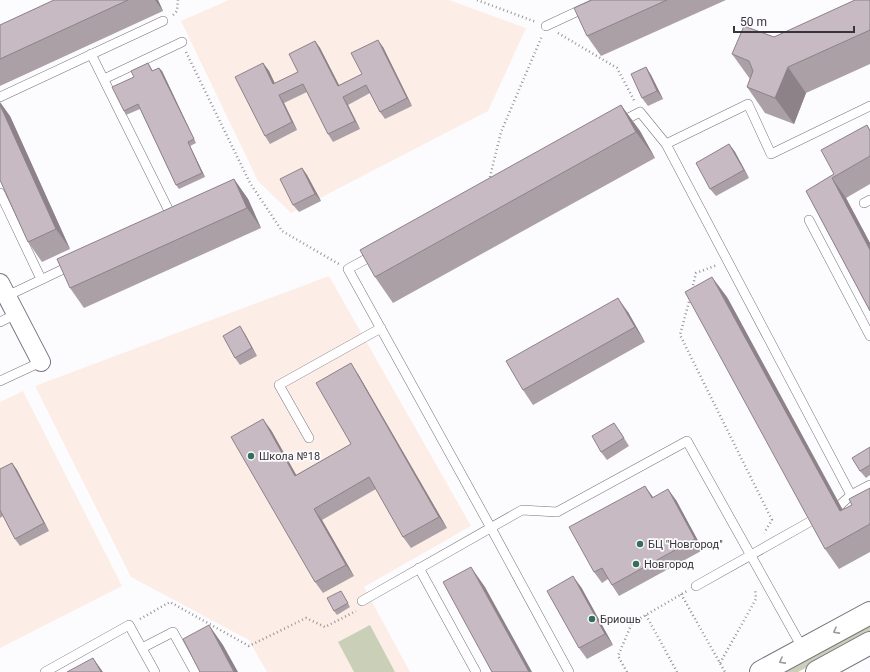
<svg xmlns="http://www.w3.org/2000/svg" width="870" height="672" font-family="Roboto,sans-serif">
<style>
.education{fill:#fceee7}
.green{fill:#cad0b7}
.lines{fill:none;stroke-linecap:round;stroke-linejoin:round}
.service-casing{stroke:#77727d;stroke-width:10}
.minor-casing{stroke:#77727d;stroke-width:20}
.secondary-casing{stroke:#77727d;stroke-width:24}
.path{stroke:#969497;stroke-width:2.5;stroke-dasharray:1 3;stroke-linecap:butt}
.service{stroke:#fff;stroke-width:9}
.minor{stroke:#fff;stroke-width:18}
.secondary{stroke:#fff;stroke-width:22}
.wall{fill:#aca0a7}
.shaded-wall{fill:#8c8288}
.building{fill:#c8bac2;stroke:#8c8288}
.oneway{stroke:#9c9a9c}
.poi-dot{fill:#336f5b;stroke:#fcfbfd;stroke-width:1.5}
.labels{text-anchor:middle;stroke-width:3.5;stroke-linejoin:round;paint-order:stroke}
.poi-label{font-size:11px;fill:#38353a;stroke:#fcfbfd;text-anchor:start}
</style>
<rect width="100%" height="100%" fill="#fcfbfd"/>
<path class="education" d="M229 0H449L526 28 488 111 291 213 258 181 181 21Z
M329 276 471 526 364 587 410 672H267L249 640 131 577 35 386Z
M23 391 122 586 0 648V402Z"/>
<path class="green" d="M870 623V633L798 672H779Z
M370 625 395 672H354L338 642Z"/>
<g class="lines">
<g class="service-casing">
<path id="service" d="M546 26 602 0
M91 54 173 219
M104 79 182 42
M0 97 163 21
M619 123 640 112 666 144 851 495
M666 144 748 104 771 154 870 106
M0 193 41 279
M864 203 870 200
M809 220 870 336
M375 254 348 269 491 528 569 672
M7 296 72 265
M0 322 16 314
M0 381 41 362
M309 438 279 385 381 328
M840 505 851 495 870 485
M419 568 476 672
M696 586 813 520
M362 601 522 510 557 512 687 441 803 649
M142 648 173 632 195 672
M45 672 129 625 155 672"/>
</g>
<g class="minor-casing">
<path id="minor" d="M0 283 41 362"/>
</g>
<g class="secondary-casing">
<path id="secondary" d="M761 672 870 613
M817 672 870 643"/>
</g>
<path class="path" d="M477 0 536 22
M173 15 177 11 178 0
M558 33 617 68 635 102
M186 52 250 183 282 231 339 264
M489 181 501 132 542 36
M692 289 696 273 717 265
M690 298 680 335 772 520 764 533
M681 594 725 672
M646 615 677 672
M140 619 170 602 249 646 306 618 325 627 356 611
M720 663 756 599 755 589
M627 672 618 656 632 623 687 591"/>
<use href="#service" class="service"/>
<use href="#minor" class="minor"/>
<use href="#secondary" class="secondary"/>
</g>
<path class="wall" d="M54 0H158L163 11 0 86V25Z
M592 0H726L601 56 587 36Z
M870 0V64L806 93 794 124 765 113 747 87 750 79 732 54 774 37Z
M315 41 320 48 339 85 362 74 383 47 412 106 385 119 380 112 370 93 348 105 360 129 333 142 328 134 307 92 284 103 297 130 270 144 265 136 263 63 269 71 275 84 298 72Z
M148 63 153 71 159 68 162 71 196 143 190 146 205 177 179 189 176 185 140 109 126 115 124 111 134 77Z
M646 67 651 75 663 99 648 106 642 98Z
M621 105 640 131 655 158 393 303 375 277Z
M10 116 70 249 42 262 28 242Z
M867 125 870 130V184L846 198 870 243V311L806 191 834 174Z
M729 144 735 152 749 178 716 196 710 189Z
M302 168 307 175 321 201 299 212 293 205Z
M234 179 248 199 261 228 84 308 70 288Z
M727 297 843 510 852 505 870 488V552L839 569 825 549Z
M628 312 645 342 533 405 523 390Z
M245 334 257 356 240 365 235 358Z
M358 374 447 528 411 548 403 537 376 489 322 520 354 576 323 593 315 582 271 430 296 475 351 444Z
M619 430 629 446 607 460 601 452Z
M870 447V475L866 478 860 471Z
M12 463 17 470 49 531 20 546 15 539 3 516 0 518V469Z
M653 497 676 500 703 550 619 596 608 579 602 583 594 572Z
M581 587 613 645 587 659 579 648Z
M343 594 350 607 337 615 334 611Z"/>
<path class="shaded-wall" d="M155 0H158L163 11Z
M378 40 383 47 412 106 407 98Z
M315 41 320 48 343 93 338 86Z
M263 63 269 71 279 92 273 84Z
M646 67 651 75 663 99 657 91Z
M788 67 806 93 794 124 775 98Z
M159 68 162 71 196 143 194 139Z
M279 95 284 103 297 130 292 122Z
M343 97 348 105 360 129 355 121Z
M0 102 10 116 70 249 56 229 0 105Z
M621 105 640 131 655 158 636 132Z
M188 142 190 146 205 177 202 173Z
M729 144 735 152 749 178 744 170Z
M302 168 307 175 321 201 315 194Z
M832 178 846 198 870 243V250Z
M234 179 248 199 261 228 247 208Z
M712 277 727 297 854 531 840 511Z
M618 298 628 312 645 342 635 327Z
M240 326 245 334 257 356 252 348Z
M351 363 358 374 447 528 439 517Z
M263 419 271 430 303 487 295 476Z
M12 463 17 470 49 531 44 523Z
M645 486 653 497 660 509 652 498Z
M668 489 676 500 703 550 695 539Z
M314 509 322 520 354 576 346 565Z
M471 567 485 587 532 672H529Z
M573 576 581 587 613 645 605 634Z
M209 625 223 645 238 672H234Z
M93 658 103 672H101Z"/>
<path class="building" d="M54 0H128L0 59V25Z
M592 0H667L587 36 574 8Z
M855 0H870V30L788 67 775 98 747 87 753 71 749 61 732 54 744 26 774 37Z
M378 40 407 98 380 112 366 85 343 97 355 121 328 134 303 84 279 95 292 122 265 136 235 77 263 63 273 84 298 72 289 54 315 41 338 86 362 74 351 53Z
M148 63 152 71 159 68 194 139 188 142 202 173 176 185 138 104 124 111 112 87 134 77 131 71Z
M646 67 657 91 642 98 631 74Z
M0 105 56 229 28 242 0 180Z
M621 105 636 132 375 277 360 250Z
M867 125 870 131V156L832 178 870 250V311L806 191 834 174 821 150Z
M729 144 744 170 710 189 696 163Z
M302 168 315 194 293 205 280 179Z
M234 179 247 208 70 288 57 259Z
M712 277 840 511 852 505 849 499 870 488V524L825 549 685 292Z
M618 298 635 327 523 390 506 361Z
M240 326 252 348 235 358 223 336Z
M351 363 439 517 403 537 369 477 314 509 346 565 315 582 231 437 263 419 295 476 351 444 316 383Z
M614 423 624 438 601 452 592 436Z
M870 447V465L860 471 852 458Z
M12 463 44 523 15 539 0 510V469Z
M645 486 652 498 668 489 695 539 612 585 602 568 594 572 569 527Z
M471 567 529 672H492L443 582Z
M573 576 605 634 579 648 547 591Z
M341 591 348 603 334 611 327 598Z
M209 625 234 672H200L183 639Z
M93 658 101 672H67Z"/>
<defs><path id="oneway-chevron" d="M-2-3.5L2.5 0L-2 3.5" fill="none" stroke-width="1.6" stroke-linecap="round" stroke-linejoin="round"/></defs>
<g class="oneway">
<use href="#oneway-chevron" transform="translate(836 631) rotate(152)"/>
<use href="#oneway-chevron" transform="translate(782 661) rotate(152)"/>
</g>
<g class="poi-dot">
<circle cx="251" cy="456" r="4"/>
<circle cx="640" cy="544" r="4"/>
<circle cx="636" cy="564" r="4"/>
<circle cx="592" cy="619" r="4"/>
</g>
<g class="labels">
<g class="poi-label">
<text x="259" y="460">Школа №18</text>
<text x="648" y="548">БЦ "Новгород"</text>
<text x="644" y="568">Новгород</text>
<text x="600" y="623">Бриошь</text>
</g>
</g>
<path d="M734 26v6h120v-6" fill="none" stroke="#38353a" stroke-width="2"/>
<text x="740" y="26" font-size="12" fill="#38353a" stroke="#fcfbfd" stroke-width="3" paint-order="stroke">50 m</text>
</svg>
